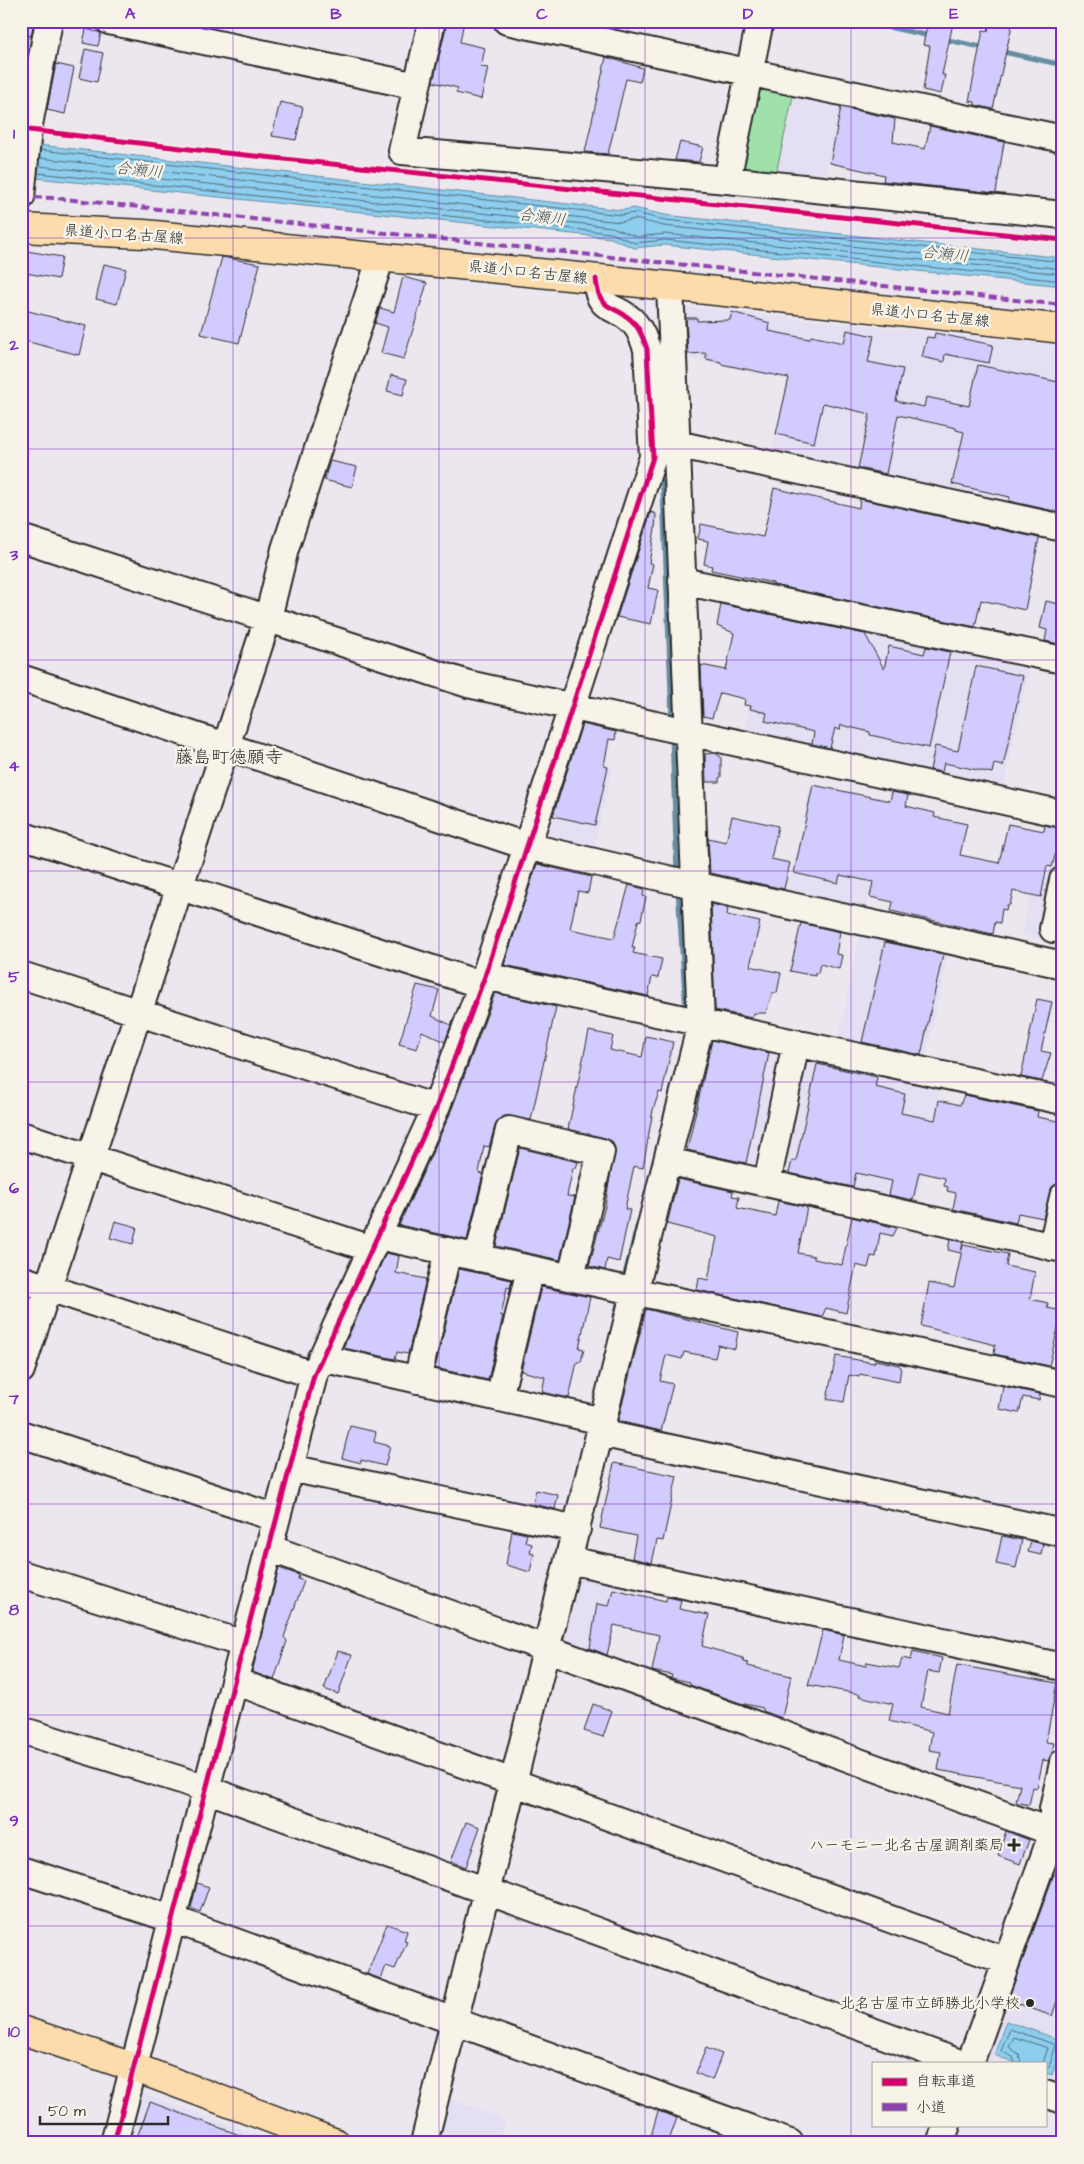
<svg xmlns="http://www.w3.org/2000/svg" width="1084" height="2164" font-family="'Architects Daughter','Klee One',sans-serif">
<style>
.built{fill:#e4dff2}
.green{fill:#a0e1ab;stroke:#66866b}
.water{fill:#8dceee;stroke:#668da0}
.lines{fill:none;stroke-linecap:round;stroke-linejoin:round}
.shore{stroke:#526c79;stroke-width:1}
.stream{stroke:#668da0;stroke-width:5}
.building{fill:#d2cbfd;stroke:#2b2b2b}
.minor-casing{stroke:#2b2b2b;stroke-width:30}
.major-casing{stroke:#2b2b2b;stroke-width:31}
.minor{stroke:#f7f3e8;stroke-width:26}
.major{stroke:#fcdcac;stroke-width:28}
.quiet{stroke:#8e44ad;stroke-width:4;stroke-dasharray:8 4;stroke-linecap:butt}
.cycleway-casing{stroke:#f7f3e8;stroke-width:8}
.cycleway{stroke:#d6006c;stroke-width:5}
.grid{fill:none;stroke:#7b2cbf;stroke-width:1;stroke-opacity:0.55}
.poi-dot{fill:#2b2b2b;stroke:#f7f3e8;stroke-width:2}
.labels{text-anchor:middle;stroke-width:5;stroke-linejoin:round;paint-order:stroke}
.street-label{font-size:15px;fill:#2b2b2b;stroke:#f7f3e8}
.poi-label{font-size:15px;fill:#2b2b2b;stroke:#f7f3e8;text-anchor:end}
.water-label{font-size:16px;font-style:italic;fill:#44545c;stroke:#f7f3e8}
.quarter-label{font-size:18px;fill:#2b2b2b;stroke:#f7f3e8}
.neatline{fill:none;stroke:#7b2cbf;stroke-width:2}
.grid-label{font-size:16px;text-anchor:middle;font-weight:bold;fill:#7b2cbf}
</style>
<rect width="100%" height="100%" fill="#ece7ee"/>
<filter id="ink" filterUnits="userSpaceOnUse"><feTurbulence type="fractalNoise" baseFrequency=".02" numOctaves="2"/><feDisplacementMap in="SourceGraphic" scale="10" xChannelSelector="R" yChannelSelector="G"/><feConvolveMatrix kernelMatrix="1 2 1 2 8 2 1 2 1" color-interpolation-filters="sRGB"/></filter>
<g filter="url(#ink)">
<path class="built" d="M795 87 842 97 824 183 775 178Z
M687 307 1063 346V517L771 454 787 380 680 357 679 312Z
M770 608 1030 665 1002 794 744 734Z
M562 755 613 766 593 854 539 843Z
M811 784 889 800 865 913 787 896Z
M1045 821 1063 824V955L1058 954 1060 943 1022 935Z
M861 931 949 950 925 1063 837 1044Z
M705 1037 942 1082 915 1209 692 1160 679 1147Z
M577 1575 623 1580 607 1659 566 1643 562 1638Z
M1063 1843V2093L1045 2084V2063L983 2061Z
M134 2090 280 2143H119Z
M447 2098 506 2120 497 2143H437Z"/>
<path class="green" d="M21 21H39L32 59 21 82Z
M754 81 795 87 775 178 741 175Z"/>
<path class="water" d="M29 144 622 210 634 208 665 215 1063 258V286L664 245 634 248 611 238 26 177Z
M1006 2021 1063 2041 1052 2075 1045 2073V2063H1016L994 2055Z"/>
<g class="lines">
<path class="shore" d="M40 150 621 215 635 213 665 220 1063 262
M40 158 620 222 635 219 664 226 1063 269
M39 166 612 227 637 237 665 234 1063 274
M38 173 611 233 635 243 665 240 1063 281
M1015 2063 1013 2057 1001 2051 1010 2029 1056 2045 1049 2067 1045 2069
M1021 2063 1019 2054 1009 2047 1014 2037 1048 2048 1043 2063"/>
<path class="stream" d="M860 21 930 36
M943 39 986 48
M999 51 1063 65
M662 467 672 720
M672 736 677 873
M678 889 686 1012
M623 1282 637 1227
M615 1316 620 1295"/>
</g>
<path class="building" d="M21 21H34L31 36 21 33Z
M928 21 953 23 942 75H945L941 94 923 90 930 46 923 45Z
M990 21H1013L993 109 975 105V102L969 101 983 30 988 31Z
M447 23 463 26 460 42 485 48 481 67 488 68 481 99 456 93 458 88 433 82Z
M86 29 101 33 98 46 83 43Z
M85 49 103 53 97 82 79 78Z
M606 57 643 68 640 82 626 79 608 154 585 152Z
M56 64 74 68 65 114 47 110Z
M280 102 303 107 296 140 272 136Z
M841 107 895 119 893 142 925 149 930 126 1004 142 996 193 883 181 884 175 830 163Z
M680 142 703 147 699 162 675 160Z
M21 250 62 257 58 279 21 272Z
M222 257 260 264 239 343 201 334Z
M104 264 126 269 117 304 96 299Z
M403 277 427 283 404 359 381 353 388 327 375 323 380 308 394 312Z
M21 309 86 326 79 355 21 340Z
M732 312 770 323 769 331 809 339 811 336 844 343 847 330 874 336 868 362 903 369 896 401 924 407 926 397 969 406 978 365 1063 383V513L1009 501 1010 497 952 484 964 432 956 430V428L898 415 886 474 858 468 870 414 823 403 814 443 776 434 789 378 721 364V362L706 359V353L688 354 686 318H697V321L730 320Z
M935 333 993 345 989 363 945 354 944 362 922 357 927 337 934 338Z
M391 375 407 379 403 395 387 391Z
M330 461 357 467 352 487 324 480Z
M774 488 859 508 860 499 1039 538 1025 610 981 600 975 627 773 585V583L711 570 712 566 704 564 708 541 698 539 701 524 763 537Z
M651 512 656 514 655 529 649 563 653 564 648 588 658 590 651 624 617 617Z
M1046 601 1063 605V645L1045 641 1047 630 1040 628Z
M721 604 865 634 884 669 889 646 924 654 926 647 950 652 929 748 870 735V732L841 725 840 730 835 728 830 748 812 744 814 732 765 721 767 713 750 709 751 706 744 705 745 699 720 693 712 718 703 716 701 665 726 670 734 633 717 626Z
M976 666 1023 676 1003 766 994 764 992 773 944 763 942 772 930 770 935 746 958 751Z
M582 724 616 732 615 740 609 739 604 766 608 767 595 825 553 816Z
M705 754 715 753 721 757V777L719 778V782H706Z
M813 785 890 801 892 792 908 795 906 806 935 813 934 817 967 824 960 855 999 863 1008 824 1044 831 1045 825 1062 829 1052 867 1047 866 1041 897 1013 891 1010 905H1007L1006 910 1002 909 1000 923 995 922 993 934 891 911 893 902 870 897 873 882 840 875 838 883 794 873Z
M732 816 778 826 771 859 790 863 784 889 710 873 708 838 726 842Z
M537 864 591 877 588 893 578 891 570 929 614 938 629 885 644 889 643 896 646 897 641 920 638 921 632 948H635L633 953 662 959 658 978 652 977 648 996 504 965Z
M711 904 728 908 727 915 760 922 750 966 781 973 777 993H772L766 1013H754L752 1018 715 1010Z
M801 923 840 932 836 954 842 955 839 969 820 964 818 973H815V976L790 971Z
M885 942 943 954 921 1055 862 1042Z
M417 985 439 990 432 1016 451 1025 445 1042 422 1031 417 1049 399 1044Z
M495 993 556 1007 531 1120 505 1116 499 1119 495 1126 489 1147 484 1146 479 1173 483 1174 467 1240 399 1225 450 1114Z
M1037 999 1052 1002 1041 1051 1051 1053 1042 1081 1021 1077Z
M589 1031 613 1036 610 1050 642 1057 646 1036 673 1042 662 1093 659 1092 653 1110 643 1168 634 1166 625 1209 630 1210 619 1262 607 1259 605 1270 589 1266 605 1206 615 1148 612 1141 605 1138 568 1129Z
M712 1040 769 1053 746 1163 687 1150Z
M817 1064 877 1077 875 1087 905 1094 901 1113 935 1120 939 1100 960 1105 964 1095 1038 1111 1037 1117 1063 1122V1182L1052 1187 1043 1218 1018 1213 1016 1223 953 1209 956 1193 947 1191 948 1187 944 1186 945 1178 919 1172 913 1200 889 1195 892 1181 856 1173 853 1187 789 1173 792 1161H796Z
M520 1148 578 1162 576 1168H573L567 1196 575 1197 560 1260 496 1246Z
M678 1179 733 1191 732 1196 739 1197 737 1208 775 1216 778 1201 807 1207 798 1253 814 1256V1259L842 1265 852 1217 897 1228 893 1236 880 1233 876 1257 871 1256 868 1268 856 1265 846 1313 826 1308 822 1317 697 1290 699 1278 708 1280 717 1237 667 1224Z
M115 1221 137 1227 133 1244 110 1238Z
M950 1239 963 1242 961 1253 948 1250Z
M963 1245 1008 1254 1006 1266 1035 1272 1030 1299 1048 1303 1047 1308 1062 1311 1049 1366 994 1354 995 1345 921 1326 929 1283 954 1288Z
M386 1253 399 1256 396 1273 426 1279 408 1354 397 1352 395 1359 343 1348Z
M459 1269 512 1280 510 1288 507 1287 501 1316H503L488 1380 435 1368Z
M541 1287 590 1297 579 1348 584 1349 581 1362H577L569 1398 542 1392 545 1377 521 1371Z
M646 1309 738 1332 735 1349 718 1345 715 1358 684 1352 682 1359 666 1355 660 1381 673 1384 661 1431 618 1421Z
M836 1356 874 1363 875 1360 899 1365 901 1367 899 1382 860 1374 859 1377 849 1375 844 1402 827 1399Z
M1003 1386 1040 1394 1039 1400 1023 1397 1019 1413 999 1409Z
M350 1426 376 1432 374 1442 390 1446 385 1466 361 1460V1463L342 1458Z
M614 1463 677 1476 663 1541 657 1540 652 1563 632 1558 636 1536 600 1528Z
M536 1490 558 1495 555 1509 533 1504Z
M512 1531 527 1534 525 1542 532 1544 530 1553 534 1554 530 1572 506 1565Z
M1002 1536 1022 1540 1016 1568 996 1564Z
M1031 1541 1043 1544 1041 1555 1028 1552Z
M279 1568 299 1575 298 1579 304 1581 284 1637 287 1641 274 1680 252 1672Z
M613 1589 666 1601 667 1597 681 1600 679 1609 709 1615 702 1646 743 1658 744 1662 748 1663V1666L791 1676 782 1718 763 1711V1708L740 1703 690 1685V1682L671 1678 672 1675 652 1671 659 1635 614 1625 607 1655 590 1648 597 1604 609 1606Z
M823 1630 844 1635 839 1660 866 1666 867 1662 899 1668 902 1658 911 1660 913 1651 942 1658 939 1673 928 1671 921 1707 948 1713 957 1665 1057 1683 1046 1742 1054 1743 1052 1753 1048 1761 1043 1760 1037 1788 1033 1787 1029 1805 1016 1802 1020 1785 938 1770 941 1752 929 1750 932 1732 889 1721 893 1704 859 1696 860 1694 808 1685Z
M338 1651 352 1655 338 1694 324 1689Z
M593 1704 612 1711 603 1737 584 1731Z
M466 1822 480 1827 466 1867 451 1861Z
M1006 1831 1029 1840 1020 1864 998 1856Z
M1054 1874 1063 1878V2003L1057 2001 1052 2016 1008 2000Z
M197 1883 209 1887 200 1912 191 1908Z
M387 1924 407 1931 404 1941 407 1942 395 1969 386 1966 381 1979 367 1974Z
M706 2048 722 2054 712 2080 696 2073Z
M150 2102 256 2141V2143H135Z
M658 2111 677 2118 668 2143H649Z"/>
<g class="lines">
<g class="minor-casing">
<path id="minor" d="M109 21 417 86
M432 21 402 151 727 180 1063 215
M507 21 1063 139
M727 180 760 21
M21 197 28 130 49 21
M676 444 1063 528
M21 538 468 684 1063 814
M682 581 1063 660
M21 678 526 846 685 883 1063 965
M21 835 482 985
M1053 929 1063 880
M21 975 436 1108
M485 976 1063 1101
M21 1135 372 1249
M667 1161 1063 1249
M767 1183 796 1043
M378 1236 1063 1384
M1052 1247 1063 1197
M478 1258 509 1130 601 1152 571 1277
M21 1279 314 1375
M321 1358 603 1421
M21 1370 268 618 285 549 381 257
M417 1380 448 1251
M499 1398 530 1269
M600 1433 1063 1533
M21 1434 276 1518
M290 1468 577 1529
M269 1548 1063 1836
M569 1560 1063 1667
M21 1574 244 1644
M234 1681 1006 1961
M21 1730 181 1780 960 2063
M21 1870 172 1919 790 2143
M970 2063 1053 1832V1809L1063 1763
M1045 2094 1063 2100
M114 2143 314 1375 436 1108 485 976 653 457 647 349C644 340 641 331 635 324 617 303 599 315 596 279
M424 2143 701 1023 670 286
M940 2143 947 2125"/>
</g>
<g class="major-casing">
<path id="major" d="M21 228 144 234 670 286 1063 329
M21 2030 133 2067 336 2143"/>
</g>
<use href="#minor" class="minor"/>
<use href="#major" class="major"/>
<path class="quiet" d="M22 197 55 198 1063 305"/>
<g class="cycleway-casing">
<path id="cycleway" d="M21 129 206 151 1063 240
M114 2143 314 1375 436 1108 485 976 653 457 647 349C644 340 641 331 635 324 617 303 599 315 596 279"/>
</g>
<use href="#cycleway" class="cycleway"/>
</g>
</g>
<path class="grid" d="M233 21V2143M439 21V2143M645 21V2143M851 21V2143M21 238H1063M21 449H1063M21 660H1063M21 871H1063M21 1082H1063M21 1293H1063M21 1504H1063M21 1715H1063M21 1926H1063"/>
<g class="poi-dot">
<path d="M1011.5 1837.5h5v5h5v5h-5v5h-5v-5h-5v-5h5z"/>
<circle cx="1030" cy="2003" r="5"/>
</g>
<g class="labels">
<g class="street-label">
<text transform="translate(124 234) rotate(4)" y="5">県道小口名古屋線</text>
<text transform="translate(528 272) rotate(6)" y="5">県道小口名古屋線</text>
<text transform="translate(930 315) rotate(6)" y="5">県道小口名古屋線</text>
</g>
<g class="poi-label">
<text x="1004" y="1850">ハーモニー北名古屋調剤薬局</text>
<text x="1020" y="2008">北名古屋市立師勝北小学校</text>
</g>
<g class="water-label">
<text transform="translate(139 169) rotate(6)" y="6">合瀬川</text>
<text transform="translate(542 216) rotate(7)" y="6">合瀬川</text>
<text transform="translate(945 253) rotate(6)" y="6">合瀬川</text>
</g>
<g class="quarter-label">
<text x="229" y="763">藤島町徳願寺</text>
</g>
</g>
<rect width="1084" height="2164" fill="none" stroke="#f7f3e8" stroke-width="55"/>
<rect x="872" y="2062" width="175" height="65" fill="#f7f3e8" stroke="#a5a39c"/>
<rect x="882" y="2078" width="25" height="8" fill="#d6006c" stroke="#a5a39c"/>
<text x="916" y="2086" font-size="15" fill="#2b2b2b">自転車道</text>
<rect x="882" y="2103" width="25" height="8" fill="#8e44ad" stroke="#a5a39c"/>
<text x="916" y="2112" font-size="15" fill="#2b2b2b">小道</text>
<path d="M40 2116v8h128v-8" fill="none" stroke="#2b2b2b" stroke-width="2.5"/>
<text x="48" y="2116" font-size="15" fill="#2b2b2b" stroke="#f7f3e8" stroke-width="4" paint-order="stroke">50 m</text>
<rect x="28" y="28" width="1028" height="2108" class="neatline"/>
<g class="grid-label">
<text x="130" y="19">A</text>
<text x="336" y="19">B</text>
<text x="542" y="19">C</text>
<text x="748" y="19">D</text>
<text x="954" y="19">E</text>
<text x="14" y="139">1</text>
<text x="14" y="350">2</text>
<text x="14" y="560">3</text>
<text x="14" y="771">4</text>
<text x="14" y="982">5</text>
<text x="14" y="1193">6</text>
<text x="14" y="1404">7</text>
<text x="14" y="1615">8</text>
<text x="14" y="1826">9</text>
<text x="14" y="2037">10</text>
</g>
</svg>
